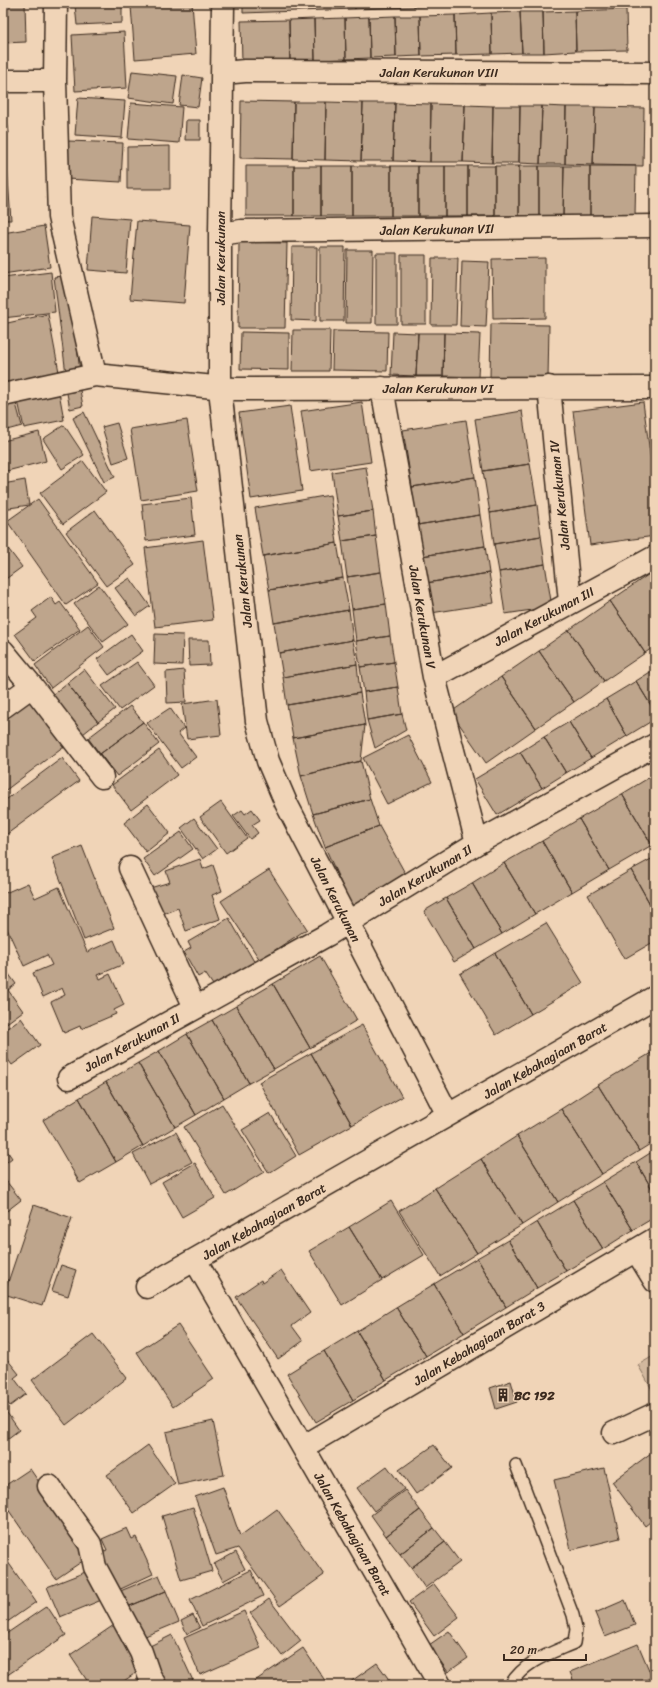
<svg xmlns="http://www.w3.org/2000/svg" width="658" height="1688" font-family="Sriracha,sans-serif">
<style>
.green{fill:#d2b89e;stroke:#86715e}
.building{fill:#bea58c;stroke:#3b2a1e}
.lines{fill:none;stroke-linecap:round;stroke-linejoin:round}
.service-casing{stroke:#3b2a1e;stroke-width:14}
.minor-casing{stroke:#3b2a1e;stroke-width:25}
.service{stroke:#f0d4b7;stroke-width:11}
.minor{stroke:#f0d4b7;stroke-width:22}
.labels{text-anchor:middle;stroke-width:3;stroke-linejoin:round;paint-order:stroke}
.street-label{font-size:13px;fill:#3b2a1e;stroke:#f0d4b7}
.poi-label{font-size:13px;font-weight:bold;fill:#3b2a1e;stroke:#f0d4b7;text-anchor:start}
</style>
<rect width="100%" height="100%" fill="#f0d4b7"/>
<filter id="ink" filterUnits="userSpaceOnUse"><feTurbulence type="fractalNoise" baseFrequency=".025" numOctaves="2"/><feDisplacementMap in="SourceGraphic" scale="8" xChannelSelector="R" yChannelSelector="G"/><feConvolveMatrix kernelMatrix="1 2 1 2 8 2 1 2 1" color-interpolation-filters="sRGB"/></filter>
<g filter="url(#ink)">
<path class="green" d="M655 1355V1393H654L638 1365Z"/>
<path class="building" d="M3 3H25L26 42 3 43Z
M122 3V23L77 25 75 5Z
M164 3H192L196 54 135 59 131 6Z
M243 3H298V11L243 13Z
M298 3H355V9L298 11Z
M355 3H414V7L355 9Z
M414 3H461V5L414 7Z
M461 3H498V4L461 5Z
M626 9 627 50 576 51 575 11Z
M575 11 576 51 544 53 543 12Z
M520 12H543L544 53H522Z
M520 12 522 53 492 54 491 13Z
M491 13 492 54 456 55 455 15Z
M455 15 456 55 421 56 420 16Z
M395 16H420L421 56 396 57Z
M395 16 396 57 370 58 369 17Z
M369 17 370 58 346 59 345 18Z
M345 18 346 59 315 60 314 19Z
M314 19 315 60 290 61 289 20Z
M289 20 290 61 242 62 241 21Z
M124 32 127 88 75 91 72 35Z
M132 71 177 76 173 104 128 98Z
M183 75 202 78 198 107 179 105Z
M3 97 9 133 3 134Z
M78 98 125 101 122 138 75 135Z
M241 101 294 102 293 159 240 158Z
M294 102H326L325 160 293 159Z
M326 102 363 103 361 161 325 160Z
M131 103 182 107 179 143 128 139Z
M363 103H395L393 161H361Z
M395 103 431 104 430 162 393 161Z
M431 104 465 105 463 162H430Z
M465 105 493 106 492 163 463 162Z
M493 106H520L519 163H492Z
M520 106H542L540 164 519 163Z
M542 106 566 107 565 164H540Z
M566 107H595L593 165 565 164Z
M595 107 644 108 643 166 593 165Z
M186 120H200V140H185Z
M68 141 123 143 121 182 66 179Z
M170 146V189H127V147Z
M7 166 11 220H3V167Z
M246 166H294V216H246Z
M294 166H321V216H294Z
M321 166H352V216H321Z
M352 166H391V216H352Z
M391 166H418V216H391Z
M418 166H445V216H418Z
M445 166H468V216H445Z
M468 166H495V216H468Z
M495 166H519V216H495Z
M519 166H539V216H519Z
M539 166H564L563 216H539Z
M564 166H590V216H563Z
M590 166H636L635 216H590Z
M92 216 130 219 126 273 88 270Z
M137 221 190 225 184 303 130 299Z
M44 226 50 267 3 274V233Z
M239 242 287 243 285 328H238Z
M292 247H317L316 321 291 320Z
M320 247H345L344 321H320Z
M347 250H373L372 323H346Z
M376 253H397V324H376Z
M401 255H426V324H401Z
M432 258H458L456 325H431Z
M545 258V318L493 319 492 259Z
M462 261 489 262 486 327 460 326Z
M51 272 55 312 3 318V278Z
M69 275 80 372 66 374 54 277Z
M48 314 59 372 5 383 3 374V324Z
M491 324 549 325 548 379 490 378Z
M293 330H330L329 371H292Z
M333 331 388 332 387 371 332 370Z
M241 332 289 333V370L240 369Z
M393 332 418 333 416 376 391 375Z
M418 333H444L443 376H416Z
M444 333 480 334 478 377 443 376Z
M78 380 83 406 70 409 65 383Z
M59 392 64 420 24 428 18 401Z
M15 400 22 426 3 431V403Z
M362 402 371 462 310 471 301 411Z
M643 402 654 483 655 482V536L590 545 573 411Z
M290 406 302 491 251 499 239 413Z
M522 411 530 464 483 471 475 419Z
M84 412 115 477 104 482 73 418Z
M187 420 198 491 141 500 130 429Z
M466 420 475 477 412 487 403 430Z
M117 423 128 458 113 463 102 427Z
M64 425 84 455 62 469 43 439Z
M39 432 46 461 3 472V441Z
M83 461 106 492 63 524 40 493Z
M530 464 537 505 490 513 483 471Z
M366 467 373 511 338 516 332 472Z
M475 477 480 515 417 525 412 487Z
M25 480 29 505 3 509V484Z
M330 495 337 543 263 556 255 508Z
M191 498 195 535 146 541 142 504Z
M38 499 98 583 66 605 7 521Z
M537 505 541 536 494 544 490 513Z
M95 510 135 565 106 586 66 532Z
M373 511 376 536 342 541 338 516Z
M480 515 485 546 422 556 417 525Z
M376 536 381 572 347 577 342 541Z
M541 536 545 564 499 572 494 544Z
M203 540 213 620 155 627 145 548Z
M3 542 22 567 3 581Z
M337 543 343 578 269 590 263 556Z
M485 546 489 573 426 583 422 556Z
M545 564 552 607 505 614 499 572Z
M655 570V646L645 653 610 601Z
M381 572 386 604 352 609 347 577Z
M489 573 494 603 431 613 426 583Z
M130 578 150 606 136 616 115 588Z
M343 578 349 610 274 623 269 590Z
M99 585 128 624 103 642 74 604Z
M3 597 9 606 3 611Z
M51 597 56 605 60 602 80 629 35 661 15 634 37 618 32 611Z
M610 601 645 653 604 681 569 630Z
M386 604 390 636 356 641 352 609Z
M349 610 353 640 279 653 274 623Z
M88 625 104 647 51 688 35 665Z
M569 630 604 681 574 702 539 651Z
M131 634 143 651 109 675 97 659Z
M155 634 183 635 182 665 154 664Z
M390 636 394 662 360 667 356 641Z
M188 640H209L210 665 189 666Z
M353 640 357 664 283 677 279 653Z
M539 651 574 702 536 728 501 677Z
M137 662 154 685 120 710 102 686Z
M394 662 398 687 364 692 360 667Z
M357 664 360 693 287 705 283 677Z
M84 669 115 709 98 722 67 683Z
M655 669V712L636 681Z
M184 670 186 702 167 703 166 672Z
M501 677 536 728 486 763 451 712Z
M636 681 655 712V719L627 736 606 699Z
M67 683 98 722 78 738 47 699Z
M398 687 402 714 367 720 364 692Z
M360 693 365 725 293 738 287 705Z
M217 699 221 735 187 739 182 704Z
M606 699 627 736 591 758 569 722Z
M28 700 64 746 6 790 3 786V719Z
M130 706 143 722 100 754 88 738Z
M170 708 184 728 178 733 196 757 181 768 147 723Z
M402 714 406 730 375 748 367 720Z
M143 722 159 744 117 776 100 754Z
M569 722 591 758 566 773 544 737Z
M365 725 361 761 301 776 293 738Z
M408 735 432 782 387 804 363 758Z
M544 737 566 773 542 788 520 752Z
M159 750 177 775 131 810 112 785Z
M520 752 542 788 497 815 475 779Z
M62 758 79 781 3 837V802Z
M361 761 370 799 313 814 301 776Z
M655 774V843L652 845 622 794Z
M622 794 652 845 609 870 579 819Z
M370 799 379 826 325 847 313 814Z
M221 802 247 838 226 853 200 817Z
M148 804 170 833 146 852 124 823Z
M252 809 260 820 252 825 258 833 250 839 233 816 242 810 245 814Z
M194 818 217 849 203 859 181 828Z
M579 819 609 870 572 892 542 841Z
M379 826 405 873 352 908 325 847Z
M181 832 193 849 155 876 143 859Z
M542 841 572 892 535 914 504 863Z
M82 846 114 928 84 940 52 858Z
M655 857V913L631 870Z
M200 859 203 869 213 865 222 891 212 895 220 919 186 931 178 908 160 915 150 888 170 882 166 871Z
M504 863 535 914 502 934 472 883Z
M269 870 307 929 260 960 221 901Z
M631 870 655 913V941L624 959 588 895Z
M28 883 35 898 59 887 87 952 114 940 124 964 98 975 100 979 110 974 124 1005 114 1010 116 1014 81 1029 80 1026 64 1033 51 1002 65 995 62 988 43 997 33 973 52 965 47 955 24 966 3 920V894Z
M472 883 502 934 476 949 446 898Z
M446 898 476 949 454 962 424 911Z
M229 918 256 965 215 988 205 973 198 977 184 952 191 948 188 942Z
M546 923 583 983 531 1014 495 953Z
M495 953 531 1014 496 1035 460 974Z
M320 956 357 1020 310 1048 273 984Z
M3 966 16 984 8 990 23 1011 4 1025Z
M273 984 310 1048 274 1069 236 1006Z
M236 1006 274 1069 249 1083 212 1020Z
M21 1018 40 1045 12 1065 3 1053V1031Z
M212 1020 249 1083 224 1098 187 1034Z
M362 1025 402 1097 352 1125 311 1053Z
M187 1034 224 1098 196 1115 159 1051Z
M655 1050V1060L651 1053Z
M159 1051 196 1115 175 1127 138 1063Z
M311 1053 352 1125 299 1155 259 1082Z
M651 1053 655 1060V1141L639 1151 598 1085Z
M138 1063 175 1127 143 1146 106 1082Z
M106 1082 143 1146 116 1162 79 1098Z
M598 1085 639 1151 602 1174 561 1109Z
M79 1098 116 1162 80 1183 43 1120Z
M222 1104 264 1172 226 1195 184 1127Z
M561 1109 602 1174 558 1202 517 1136Z
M270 1113 296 1156 269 1173 242 1130Z
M176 1132 192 1162 149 1184 133 1154Z
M517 1136 558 1202 522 1225 481 1159Z
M3 1145 12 1158 3 1165Z
M655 1150V1194L636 1162Z
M481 1159 522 1225 477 1253 435 1188Z
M636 1162 655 1194V1217L633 1230 603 1182Z
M195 1163 215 1198 182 1217 162 1182Z
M3 1177 21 1200 3 1214Z
M603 1182 633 1230 603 1249 573 1200Z
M435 1188 477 1253 440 1276 399 1211Z
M573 1200 603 1249 566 1271 537 1222Z
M391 1201 424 1255 382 1280 349 1227Z
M34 1205 72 1218 42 1306 4 1294Z
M537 1222 566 1271 537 1288 508 1240Z
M349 1227 382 1280 342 1305 309 1251Z
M508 1240 537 1288 506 1307 477 1258Z
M477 1258 506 1307 464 1333 434 1284Z
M61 1265 76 1270 68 1296 52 1291Z
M281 1270 310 1313 292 1326 303 1341 278 1359 236 1297 261 1280 262 1283Z
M434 1284 464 1333 426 1356 396 1307Z
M396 1307 426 1356 386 1380 357 1331Z
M178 1325 214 1379 173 1407 137 1352Z
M357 1331 386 1380 353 1400 324 1351Z
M93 1334 127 1378 66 1425 32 1380Z
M324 1351 353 1400 316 1422 287 1374Z
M3 1354 19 1374 14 1378 26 1394 10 1406 3 1397Z
M511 1381 517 1402 496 1409 490 1388Z
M3 1407 19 1430 3 1442Z
M213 1421 224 1475 178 1485 166 1432Z
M148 1445 175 1484 134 1513 107 1475Z
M434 1445 452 1468 416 1494 399 1470Z
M655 1450V1518L645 1526 612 1482Z
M387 1466 404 1489 374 1511 357 1488Z
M604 1468 620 1538 571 1550 554 1480Z
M30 1469 90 1556 56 1579 3 1502V1487Z
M223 1487 240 1536 277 1509 324 1575 280 1606 238 1548 216 1555 195 1497Z
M405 1490 420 1510 386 1536 371 1515Z
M193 1507 212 1571 181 1580 162 1516Z
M420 1510 434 1528 400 1554 386 1536Z
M127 1528 132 1539 136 1537 153 1574 112 1593 96 1555 107 1550 102 1539Z
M434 1528 445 1542 411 1568 400 1554Z
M445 1542 460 1562 425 1588 411 1568Z
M236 1552 245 1569 223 1581 214 1564Z
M3 1555 36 1602 3 1625Z
M251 1570 263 1596 202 1626 190 1600Z
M88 1571 104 1599 60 1617 47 1587Z
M159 1575 166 1591 125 1608 118 1592Z
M434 1584 459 1617 434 1636 409 1602Z
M166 1591 179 1622 138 1639 125 1608Z
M269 1599 301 1641 282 1656 250 1613Z
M625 1600 635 1625 605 1637 595 1613Z
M47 1606 66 1635 3 1678V1636Z
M244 1611 261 1648 200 1675 184 1638Z
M193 1615 200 1628 187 1634 181 1621Z
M114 1625 143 1668 118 1685H90L70 1655Z
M449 1631 468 1658 448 1672 429 1645Z
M172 1635 195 1685H163L146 1648Z
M638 1644 652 1677 633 1685H575L570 1672Z
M303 1648 328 1685H249Z
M377 1663 393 1685H346Z
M142 1679 146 1685H132Z
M7 1680 11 1685H3V1683Z"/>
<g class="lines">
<g class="service-casing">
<path id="service" d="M510 1685C525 1661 549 1654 574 1643L576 1629 573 1615 516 1465"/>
</g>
<g class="minor-casing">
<path id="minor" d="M56 3 55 81 59 217 95 375
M223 3 220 234V389L257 721 268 761 286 803 448 1115
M223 73 245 71 655 73
M3 81H55
M220 234 241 231 655 226
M549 387 570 602
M382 388 434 677 477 843
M3 395 95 375 234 389 655 388
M3 651 32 686
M434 677 655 557
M3 707 32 686 102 777
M130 868 195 1007
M69 1078 327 935 477 843 655 745
M636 1250 655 1281
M195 1260 440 1685
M147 1287 655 997
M614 1433 655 1414
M303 1447 655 1239
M49 1486 90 1544 95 1567 141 1652 149 1675 155 1685"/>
</g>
<use href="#service" class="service"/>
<use href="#minor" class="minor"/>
</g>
</g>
<defs>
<g id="building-bare" transform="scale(1.08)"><path d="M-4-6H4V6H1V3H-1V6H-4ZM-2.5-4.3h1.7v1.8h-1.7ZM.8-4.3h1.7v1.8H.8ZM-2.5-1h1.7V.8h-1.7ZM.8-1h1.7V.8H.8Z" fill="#3b2a1e" stroke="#f0d4b7" stroke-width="2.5" paint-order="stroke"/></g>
</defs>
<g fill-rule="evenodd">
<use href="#building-bare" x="503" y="1395"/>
</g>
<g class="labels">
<g class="street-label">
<text x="439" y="77">Jalan Kerukunan VIII</text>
<text transform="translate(437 229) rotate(-1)" y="5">Jalan Kerukunan VII</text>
<text transform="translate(220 258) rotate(-90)" y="5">Jalan Kerukunan</text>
<text x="438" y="393">Jalan Kerukunan VI</text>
<text transform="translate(559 495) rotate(-96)" y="5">Jalan Kerukunan IV</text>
<text transform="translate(242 581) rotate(-96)" y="5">Jalan Kerukunan</text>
<text transform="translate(544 616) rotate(-28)" y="5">Jalan Kerukunan III</text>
<text transform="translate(423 617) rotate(80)" y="5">Jalan Kerukunan V</text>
<text transform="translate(425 875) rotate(-31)" y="5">Jalan Kerukunan II</text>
<text transform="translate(336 899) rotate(63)" y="5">Jalan Kerukunan</text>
<text transform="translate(132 1042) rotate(-29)" y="5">Jalan Kerukunan II</text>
<text transform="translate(545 1060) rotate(-30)" y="5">Jalan Kebahagiaan Barat</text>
<text transform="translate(264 1221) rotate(-30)" y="5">Jalan Kebahagiaan Barat</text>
<text transform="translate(479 1343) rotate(-31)" y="5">Jalan Kebahagiaan Barat 3</text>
<text transform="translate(353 1534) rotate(60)" y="5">Jalan Kebahagiaan Barat</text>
</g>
<g class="poi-label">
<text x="514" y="1400">BC 192</text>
</g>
</g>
<rect width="658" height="1688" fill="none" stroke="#f0d4b7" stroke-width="16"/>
<rect x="8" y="8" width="642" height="1672" fill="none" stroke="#3b2a1e" stroke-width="1.5" filter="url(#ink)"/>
<path d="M504 1654v6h82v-6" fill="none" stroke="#3b2a1e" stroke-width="2"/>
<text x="510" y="1654" font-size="12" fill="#3b2a1e" stroke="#f0d4b7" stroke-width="3" paint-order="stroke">20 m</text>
</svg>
